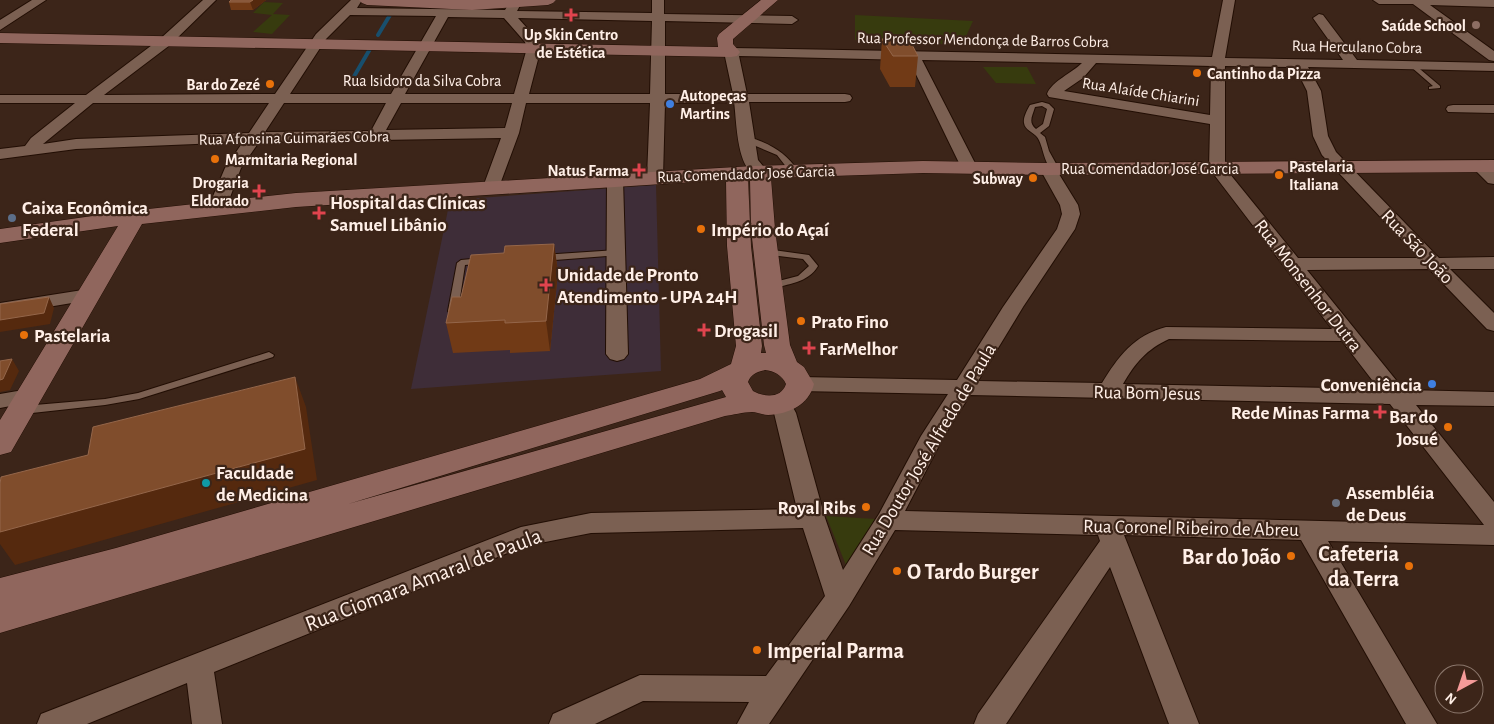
<svg xmlns="http://www.w3.org/2000/svg" width="1494" height="724" font-family="'Alegreya Sans',sans-serif">
<style>
.medical{fill:#3e2d38}
.green{fill:#373b0e}
.lines{fill:none;stroke-linecap:round;stroke-linejoin:round}
.stream{stroke:#184f6d;stroke-width:4}
.lane-casing{stroke:#220e04;stroke-width:2}
.street-casing{stroke:#220e04;stroke-width:2}
.secondary-casing{stroke:#220e04;stroke-width:1}
.lane{fill:#7b6052;fill-rule:evenodd}
.street{fill:#7b6052;fill-rule:evenodd}
.secondary{fill:#90665d;fill-rule:evenodd}
.wall{fill:#713a16}
.shaded-wall{fill:#55290e}
.building{fill:#804d2c;stroke:#94664a}
.health-dot{fill:#e0444e;stroke:#3c2519;stroke-width:2}
.education-dot{fill:#8d6e63;stroke:#3c2519;stroke-width:2}
.food-dot{fill:#e8710a;stroke:#3c2519;stroke-width:2}
.shop-dot{fill:#3f7fe0;stroke:#3c2519;stroke-width:2}
.service-dot{fill:#5c6f8a;stroke:#3c2519;stroke-width:2}
.culture-dot{fill:#0f9aa8;stroke:#3c2519;stroke-width:2}
.worship-dot{fill:#6b7280;stroke:#3c2519;stroke-width:2}
.labels{text-anchor:middle;stroke-width:4.5;stroke-linejoin:round;paint-order:stroke}
.far-poi-label{font-size:16px;font-weight:bold;fill:#ffefe7;stroke:#3c2519;text-anchor:end}
.far-street-label{font-size:16px;fill:#ffefe7;stroke:#3c2519}
.poi-label{font-size:19px;font-weight:bold;fill:#ffefe7;stroke:#3c2519;text-anchor:start}
.street-label{font-size:19px;fill:#ffefe7;stroke:#3c2519}
.near-poi-label{font-size:22px;font-weight:bold;fill:#ffefe7;stroke:#3c2519;text-anchor:end}
.near-street-label{font-size:22px;fill:#ffefe7;stroke:#3c2519}
</style>
<rect width="100%" height="100%" fill="#3c2519"/>
<path class="medical" d="M656 185 661 371 411 389 450 200Z"/>
<path class="green" d="M264 2 283 3 273 14 290 15 272 34 253 32 272 15 253 13Z
M855 15 973 21 962 45 855 40Z
M983 67H1027L1036 84 996 83Z
M826 516 876 519 848 570Z"/>
<g class="lines">
<path class="stream" d="M378 35 390 15
M349 85 370 49"/>
<g class="lane-casing">
<path id="lane" d="M1410 64H1414L1440 86V88L1429 89V87L1433 86 1410 66Z
M1042 102 1049 104 1054 109 1049 126 1040 133 1045 137 1049 151 1059 169 1055 171C1043 166 1044 146 1037 137 1033 132 1025 130 1024 123 1023 118 1027 110 1030 105ZM1042 106 1047 109 1043 124 1036 129C1028 122 1032 117 1035 107Z
M744 137C750 137 755 139 760 141 777 148 788 156 798 171L797 173H791L777 155 744 141Z
M766 249 809 255 818 266C808 283 788 284 770 289L767 288 765 286 767 284 798 276 809 266 803 259 763 254 762 252Z
M617 250 621 253 620 255 542 261 538 258 542 255Z
M483 258 487 261 486 263 465 265 458 311 453 314 450 313 448 311 457 263 461 260Z
M269 352 274 355 273 357 139 399 105 405 23 414 18 410 23 406 105 399 138 393Z"/>
</g>
<g class="street-casing">
<path id="street" d="M32 0H46L0 30V20Z
M203 0H216L170 45 104 95 275 94 316 34 351 0H362L357 8 505 10 511 0H523L517 11 652 13V0H664V14L792 16 798 20 792 24 665 21V94H733L724 52 731 48 1212 57 1223 0H1235L1225 58 1343 60 1313 18 1319 14 1323 15 1357 60 1494 63V71L1308 67 1321 91 1328 136 1336 152 1439 258 1494 257V269H1450L1494 313V331L1487 329 1429 269 1307 270 1404 390 1494 392V406L1416 405 1494 502V545L1328 541 1437 724H1406L1301 540 1124 535 1199 724H1169L1110 567 1006 724H974L978 714 1100 541 1098 535 895 530 849 606 769 724H737L749 702 643 701 595 724H549L553 714 640 675 766 676 825 596 803 528 591 533 525 546 214 672 222 724H192L187 683 87 724H37L41 714 521 527 591 513 797 509 774 413 769 403 772 398 780 396 788 398 796 413 825 518 843 570 879 514 921 436 948 394 800 391 792 389 789 384 792 379 800 377 957 380 1003 307 1057 229 1062 214 1060 205 1040 169 1042 166H1054L1078 205 1080 214 1075 229 1023 307 978 381 1102 383C1118 357 1134 335 1166 327L1332 329 1209 168 1210 124 1049 97 1047 94C1052 81 1072 73 1082 63L922 60 977 167 975 170H963L961 167 909 60 739 56 747 94H845L850 95 852 98 850 101 845 102H749L758 160 768 172 766 175C736 183 737 121 734 102L665 103 663 177 661 181H649L647 177 650 103H526L519 133 499 187 497 191H485L483 187 501 138 259 142 241 168 226 208 223 212 217 213 211 212 208 208 225 168 243 142 76 149 0 159V149L25 146 31 138 75 103H0V95H86L160 39ZM350 15 436 16 391 94H290L326 39ZM448 17 504 18 525 42 527 48 514 94H405ZM518 18 652 21 650 94H529L541 48 536 38ZM1096 63 1211 66 1210 115 1064 91 1083 78ZM1225 66 1295 67 1307 91 1313 136 1322 155 1419 258H1298L1225 168ZM93 103H269L249 133 76 139 43 144ZM284 103H386L371 131 265 132ZM401 103H512L505 128 386 130ZM1169 339 1342 341 1379 389 1123 384C1135 363 1147 349 1169 339ZM970 395 1390 404 1484 525 905 511 944 436Z
M1373 0H1494V7L1430 5 1494 51V61L1489 60 1413 4H1379Z
M1453 105H1494V113L1448 112 1446 109 1448 106Z
M1479 161 1485 163 1494 170V184L1488 183 1471 166 1473 163Z
M615 174 621 175 623 179 628 354 624 359 617 361 610 359 606 354 607 179 609 175Z
M89 289 96 291 99 295 96 299 0 315V303Z
M29 389 37 391 40 396 37 401 0 408V394Z"/>
</g>
<g class="secondary-casing">
<path id="secondary" d="M359 0H556L553 3 548 5 472 10 367 5 362 3Z
M761 0H778L733 39V44L740 52 737 56 731 57 0 43V33L718 47 717 38 719 34Z
M1494 160V172L1048 175 923 173 771 178 775 229 790 345 797 362 804 367 814 384C809 405 789 414 768 415 763 415 757 412 752 412 743 412 733 415 725 416L0 633V578L116 548 700 379 731 364 736 346 727 246 726 180 296 207 142 224 11 452 0 455V420L118 226 0 243V229L121 212 296 193 753 166 923 161 1048 163ZM748 179H750L751 229 764 345 766 353H761L762 346 751 246ZM765 370C774 371 782 375 786 384 781 399 764 397 753 391L748 382C751 374 757 372 765 370ZM722 390 726 397 348 504 720 391Z"/>
</g>
<use href="#lane" class="lane"/>
<use href="#street" class="street"/>
<use href="#secondary" class="secondary"/>
</g>
<path class="wall" d="M231 0H266L253 10H231L229 2Z
M882 39 918 56 915 87H890L880 69Z
M554 244 558 272 550 351 510 353V350L453 353 446 323 504 253Z"/>
<path class="shaded-wall" d="M253 0H266L253 10 250 2Z
M554 244 558 272 550 351 546 321Z
M49 297 54 308 50 324 0 332V320Z
M12 359 19 371 10 390 0 392V380Z
M295 377 306 407 317 480 15 565 0 544V532Z"/>
<path class="building" d="M231 0H253L250 2H229Z
M882 39H909L918 56H893Z
M554 244 546 321 505 323V320L446 323 452 297H461L471 255 504 253 505 246Z
M49 297 44 313 0 320V304Z
M12 359 3 379 0 380V361Z
M295 377 305 449 0 532V484L1 477 88 455 93 427Z"/>
<g class="health-dot">
<path d="M568.5 7.5h5v5h5v5h-5v5h-5v-5h-5v-5h5z"/>
<path d="M636.5 162.5h5v5h5v5h-5v5h-5v-5h-5v-5h5z"/>
<path d="M256.5 183.5h5v5h5v5h-5v5h-5v-5h-5v-5h5z"/>
<path d="M316.5 205.5h5v5h5v5h-5v5h-5v-5h-5v-5h5z"/>
<path d="M543.5 277.5h5v5h5v5h-5v5h-5v-5h-5v-5h5z"/>
<path d="M701.5 322.5h5v5h5v5h-5v5h-5v-5h-5v-5h5z"/>
<path d="M806.5 340.5h5v5h5v5h-5v5h-5v-5h-5v-5h5z"/>
<path d="M1377.5 404.5h5v5h5v5h-5v5h-5v-5h-5v-5h5z"/>
</g>
<circle class="education-dot" cx="1476" cy="25" r="5"/>
<g class="food-dot">
<circle cx="1197" cy="73" r="5"/>
<circle cx="270" cy="84" r="5"/>
<circle cx="215" cy="159" r="5"/>
<circle cx="1279" cy="175" r="5"/>
<circle cx="1033" cy="178" r="5"/>
<circle cx="701" cy="229" r="5"/>
<circle cx="801" cy="321" r="5"/>
<circle cx="24" cy="335" r="5"/>
<circle cx="1448" cy="427" r="5"/>
<circle cx="866" cy="507" r="5"/>
<circle cx="1291" cy="556" r="5"/>
<circle cx="1409" cy="566" r="5"/>
<circle cx="897" cy="571" r="5"/>
<circle cx="757" cy="650" r="5"/>
</g>
<g class="shop-dot">
<circle cx="670" cy="104" r="5"/>
<circle cx="1432" cy="384" r="5"/>
</g>
<circle class="service-dot" cx="12" cy="218" r="5"/>
<circle class="culture-dot" cx="206" cy="483" r="5"/>
<circle class="worship-dot" cx="1336" cy="503" r="5"/>
<g class="labels">
<g class="far-poi-label">
<text x="1466" y="31">Saúde School</text>
<text x="571" y="40" text-anchor="middle">Up Skin Centro<tspan x="571" dy="18">de Estética</tspan></text>
<text x="1207" y="79" text-anchor="start">Cantinho da Pizza</text>
<text x="260" y="90">Bar do Zezé</text>
<text x="680" y="101" text-anchor="start">Autopeças<tspan x="680" dy="18">Martins</tspan></text>
<text x="225" y="165" text-anchor="start">Marmitaria Regional</text>
<text x="1289" y="172" text-anchor="start">Pastelaria<tspan x="1289" dy="18">Italiana</tspan></text>
<text x="629" y="176">Natus Farma</text>
<text x="1023" y="184">Subway</text>
<text x="249" y="188">Drogaria<tspan x="249" dy="18">Eldorado</tspan></text>
</g>
<g class="far-street-label">
<text transform="translate(983 39) rotate(1)" y="6">Rua Professor Mendonça de Barros Cobra</text>
<text transform="translate(1357 46) rotate(1)" y="6">Rua Herculano Cobra</text>
<text x="422" y="86">Rua Isidoro da Silva Cobra</text>
<text transform="translate(1141 91) rotate(9)" y="6">Rua Alaíde Chiarini</text>
<text transform="translate(294 137) rotate(-1)" y="6">Rua Afonsina Guimarães Cobra</text>
<text x="1150" y="174">Rua Comendador José Garcia</text>
<text transform="translate(746 173) rotate(-2)" y="6">Rua Comendador José Garcia</text>
</g>
<g class="poi-label">
<text x="330" y="209">Hospital das Clínicas<tspan x="330" dy="22">Samuel Libânio</tspan></text>
<text x="22" y="214">Caixa Econômica<tspan x="22" dy="22">Federal</tspan></text>
<text x="711" y="236">Império do Açaí</text>
<text x="557" y="281">Unidade de Pronto<tspan x="557" dy="22">Atendimento - UPA 24H</tspan></text>
<text x="811" y="328">Prato Fino</text>
<text x="714" y="337">Drogasil</text>
<text x="34" y="342">Pastelaria</text>
<text x="819" y="355">FarMelhor</text>
<text x="1422" y="391" text-anchor="end">Conveniência</text>
<text x="1370" y="419" text-anchor="end">Rede Minas Farma</text>
<text x="1438" y="423" text-anchor="end">Bar do<tspan x="1438" dy="22">Josué</tspan></text>
<text x="216" y="479">Faculdade<tspan x="216" dy="22">de Medicina</tspan></text>
<text x="1346" y="499">Assembléia<tspan x="1346" dy="22">de Deus</tspan></text>
<text x="856" y="514" text-anchor="end">Royal Ribs</text>
</g>
<g class="street-label">
<text transform="translate(1418 246) rotate(46)" y="7">Rua São João</text>
<text transform="translate(1309 285) rotate(52)" y="7">Rua Monsenhor Dutra</text>
<text transform="translate(1147 392) rotate(1)" y="7">Rua Bom Jesus</text>
<text transform="translate(928 449) rotate(-59)" y="7">Rua Doutor José Alfredo de Paula</text>
<text transform="translate(1191 527) rotate(1)" y="7">Rua Coronel Ribeiro de Abreu</text>
</g>
<g class="near-poi-label">
<text x="1399" y="561">Cafeteria<tspan x="1399" dy="25">da Terra</tspan></text>
<text x="1281" y="564">Bar do João</text>
<text x="907" y="579" text-anchor="start">O Tardo Burger</text>
<text x="767" y="658" text-anchor="start">Imperial Parma</text>
</g>
<g class="near-street-label">
<text transform="translate(423 579) rotate(-21)" y="8">Rua Ciomara Amaral de Paula</text>
</g>
</g>
<g transform="translate(1459 689) rotate(220)"><circle r="24" fill="#3c2519" stroke="#8a766b"/>
<path d="M0-4L9 19L0 12L-9 19Z" fill="#f59b99"/>
<text y="-8" font-size="14" font-weight="bold" text-anchor="middle" fill="#ffefe7">N</text>
</g>
</svg>
